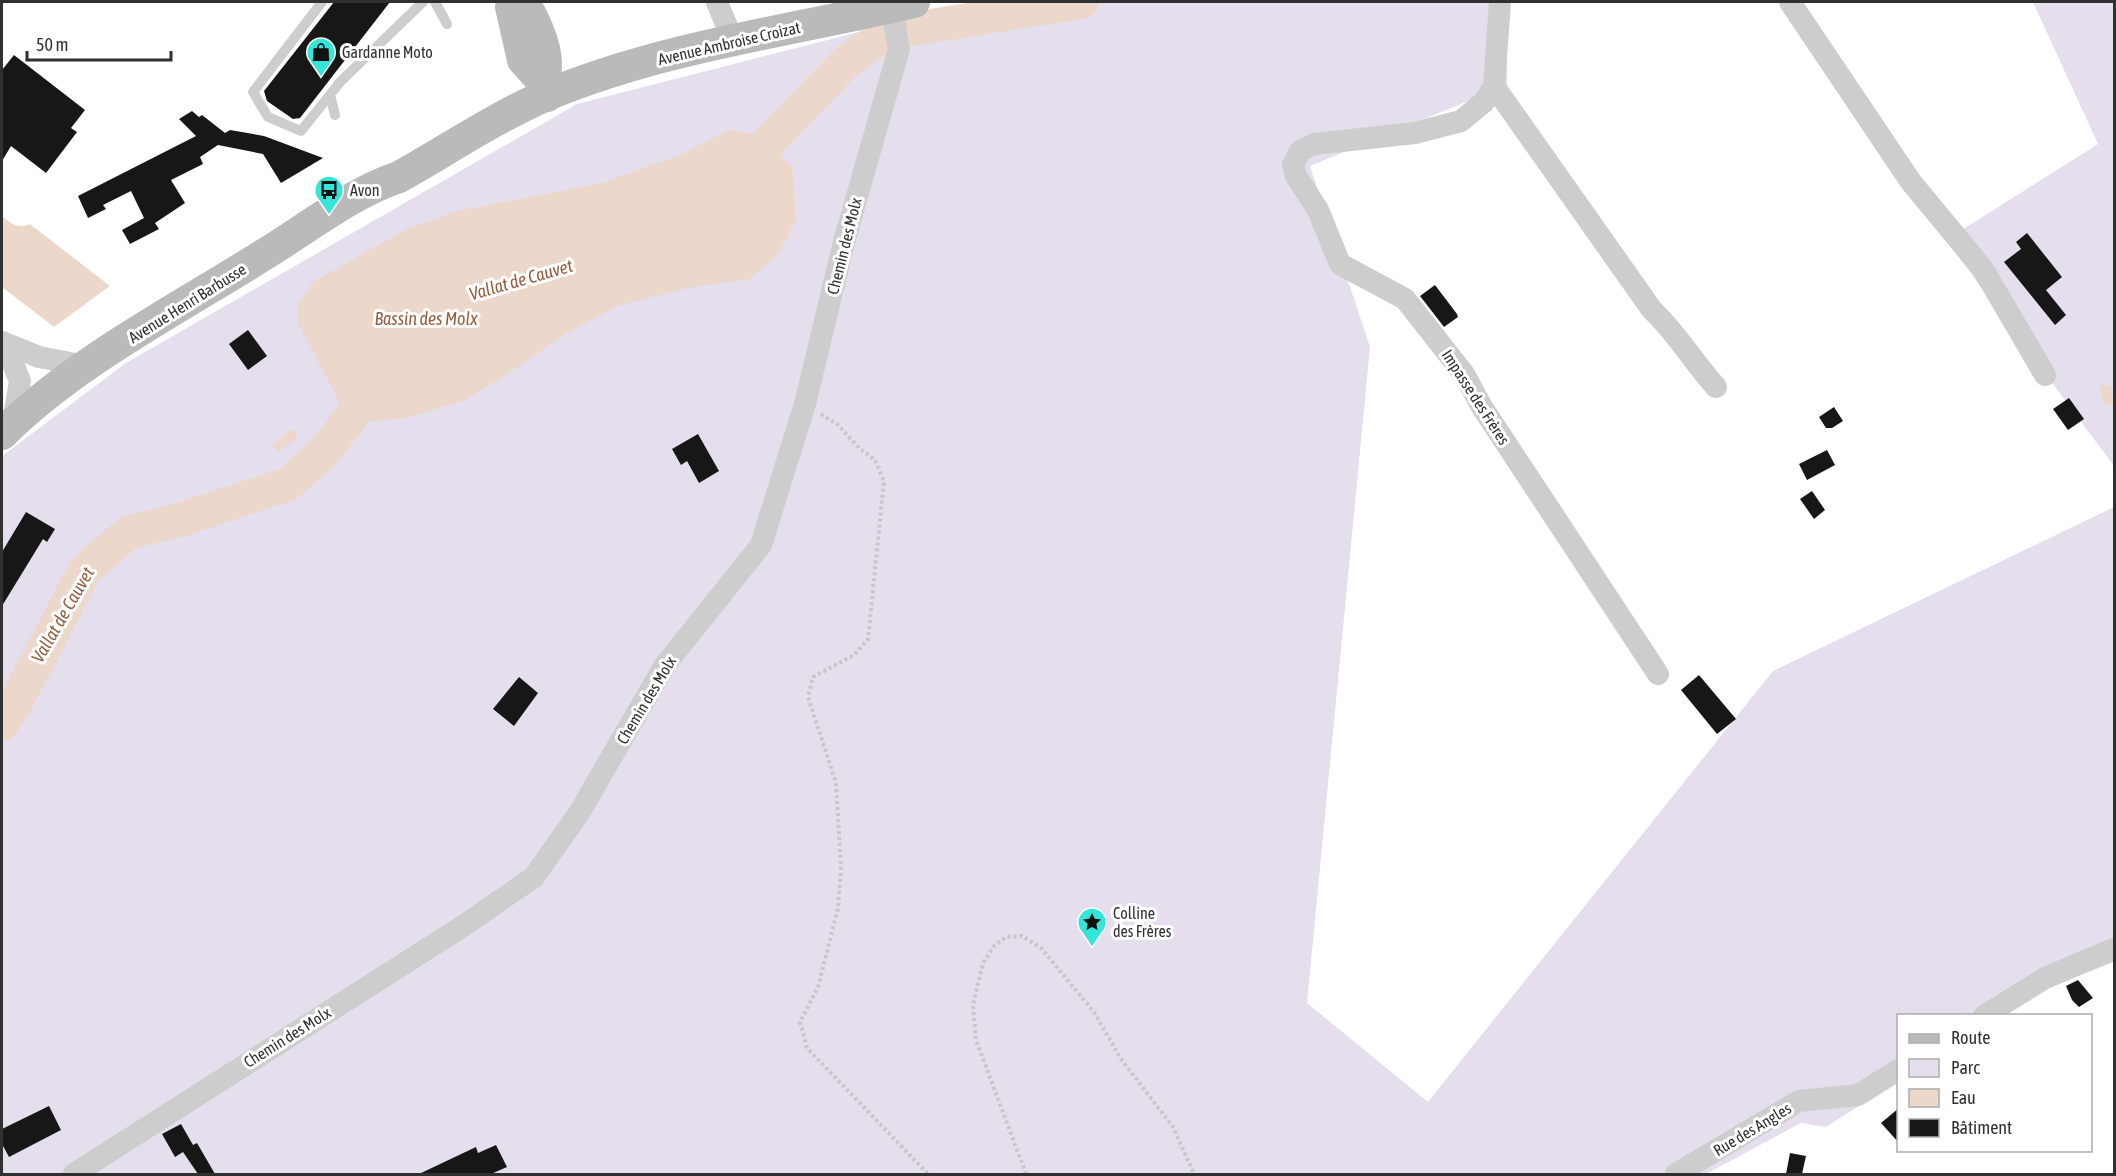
<svg xmlns="http://www.w3.org/2000/svg" width="2116" height="1176" font-family="'Asap Condensed',sans-serif">
<style>
.green{fill:#e5deed}
.water{fill:#ecd8ca}
.lines{fill:none;stroke-linecap:round;stroke-linejoin:round}
.river{stroke:#ecd8ca;stroke-width:34}
.building{fill:#171717}
.path{stroke:#c7c7c7;stroke-width:4;stroke-dasharray:3 3;stroke-linecap:butt}
.lane{stroke:#cdcdcd;stroke-width:10}
.street{stroke:#cdcdcd;stroke-width:22}
.secondary{stroke:#bababa;stroke-width:32}
.labels{text-anchor:middle;stroke-width:6;stroke-linejoin:round;paint-order:stroke}
.street-label{font-size:16px;fill:#303030;stroke:#fff}
.poi-label{font-size:16px;fill:#303030;stroke:#fff;text-anchor:start}
.water-label{font-size:18px;font-style:italic;fill:#935e3d;stroke:#fff}
</style>
<rect width="100%" height="100%" fill="#fff"/>
<path class="green" d="M976 2H1510L1507 8V85L1310 166 1370 347 1307 1003 1428 1102 1773 671 2114 507V962L2033 994 2000 1015 1898 1016V1081L1826 1127 1801 1123 1706 1174H2V456L126 363 577 104Z
M2033 2H2114V466L1946 240 2098 144Z"/>
<path class="water" d="M729 130 764 136 792 168 796 219 778 254 750 279 688 288 617 306 567 333 509 373 463 401 410 417 380 421H349L297 321V307L313 282 405 230 457 211 602 183 680 155Z
M2 216C12 224 17 229 30 224L110 286 54 327 2 287Z
M2101 384 2111 386 2114 406 2105 404 2100 392Z
M290 430H294L297 439 277 452 272 445Z"/>
<g class="lines">
<path class="river" d="M736 175 847 61 887 33 1081 2
M2 724 18 698 85 570 129 532 180 520 288 484 324 452 377 384"/>
</g>
<path class="building" d="M334 2H390L300 118 293 119 267 101 264 91Z
M14 55 85 110 71 128 77 132 46 173 11 146 2 161V70Z
M192 111 199 117 202 115 225 133 230 130 264 136 323 158 281 183 263 154 218 145 200 157 203 164 171 180 185 203 155 223 159 229 130 244 122 230 144 218 131 191 103 205 106 209 88 218 78 196 196 136 179 119Z
M2027 233 2062 277 2046 290 2066 315 2055 325 2004 262 2021 249 2016 242Z
M1435 285 1457 314 1458 317 1444 327 1420 296Z
M248 330 267 356 248 370 229 344Z
M2069 398 2084 419 2068 430 2053 409Z
M1834 407 1843 421 1832 428H1826L1819 417Z
M698 434 719 471 699 483 687 461 681 465 672 449Z
M1827 450 1835 465 1807 480 1799 464Z
M1812 491 1825 510 1814 519 1800 499Z
M26 512 55 529 47 542 43 539 2 606V552Z
M1699 675 1736 719 1717 734 1681 690Z
M519 677 538 693 514 726 493 709Z
M2078 980 2093 998 2079 1007 2072 1000 2066 986Z
M49 1106 61 1130 9 1157 2 1144V1129Z
M1899 1108V1143L1881 1123Z
M181 1124 193 1145 197 1143 215 1174H198L183 1152 175 1157 162 1134Z
M496 1145 507 1167 491 1174H419L476 1147 478 1153Z
M1790 1153 1806 1156 1802 1174H1786Z"/>
<g class="lines">
<path class="path" d="M821 414 838 425 859 448 875 460 884 481 868 639 854 655 813 677 808 697 836 783 841 867 838 908 818 987 800 1022 807 1048 928 1174
M1026 1174 976 1040 973 1005 983 963 994 946 1006 937 1022 936 1041 948 1094 1012 1121 1059 1173 1127 1194 1174"/>
<path class="lane" d="M322 2 253 92 268 117 301 131 341 81 423 2
M435 2 447 24
M330 95 335 115"/>
<path class="street" d="M717 2 732 39
M1500 2 1494 86 1484 102 1461 121 1415 133 1314 144 1300 151 1293 165 1296 176 1318 210 1340 264 1405 299 1464 374 1482 407 1658 674
M1790 2 1911 182 1983 269 2045 375
M1494 86 1652 310C1677 333 1693 362 1716 387
M2 342 39 357 86 366
M5 344 20 381 13 422
M1984 1016 2045 978 2114 949
M74 1174 460 928 534 877 579 813 665 665 761 545 805 404 844 242 899 49 890 2
M1676 1174 1799 1101 1858 1095 1898 1070"/>
<path class="secondary" d="M522 2C533 14 546 46 546 63 546 76 543 82 547 96
M511 7 523 60 542 81
M2 434C71 364 181 307 265 254 306 229 353 192 399 177 447 150 496 117 547 95 665 46 792 31 914 2"/>
</g>
<defs>
<g id="shop-pin" transform="scale(1.5)"><path d="M0 17L-7.5 6A9.5 9.5 0 1 1 7.5 6Z" fill="#34e5d8" stroke="#fff"/><path d="M-5-2.5h2.3a2.7 3.5 0 0 1 5.4 0H5L5.5 6h-11ZM-1.5-2.5h3a1.5 2.3 0 0 0-3 0Z" fill="#111"/></g>
<g id="bus-pin" transform="scale(1.5)"><path d="M0 17L-7.5 6A9.5 9.5 0 1 1 7.5 6Z" fill="#34e5d8" stroke="#fff"/><path d="M-5-6H5V4H4V6H2V4H-2V6H-4V4H-5ZM-3.5-4V0h7V-4ZM-3.5 1.2v1.5H-2V1.2ZM2 1.2v1.5H3.5V1.2Z" fill="#111"/></g>
<g id="sight-pin" transform="scale(1.5)"><path d="M0 17L-7.5 6A9.5 9.5 0 1 1 7.5 6Z" fill="#34e5d8" stroke="#fff"/><path d="M0-6L1.8-2.2L6-1.7L2.9 1.2L3.7 5.4L0 3.3L-3.7 5.4L-2.9 1.2L-6-1.7L-1.8-2.2Z" fill="#111"/></g>
</defs>
<g fill-rule="evenodd">
<use href="#shop-pin" x="321" y="52"/>
<use href="#bus-pin" x="329" y="190"/>
<use href="#sight-pin" x="1092" y="922"/>
</g>
<g class="labels">
<g class="street-label">
<text transform="translate(729 43) rotate(-13)" y="6">Avenue Ambroise Croizat</text>
<text transform="translate(844 246) rotate(-76)" y="6">Chemin des Molx</text>
<text transform="translate(187 303) rotate(-32)" y="6">Avenue Henri Barbusse</text>
<text transform="translate(1476 397) rotate(57)" y="6">Impasse des Frères</text>
<text transform="translate(646 700) rotate(-59)" y="6">Chemin des Molx</text>
<text transform="translate(287 1037) rotate(-32)" y="6">Chemin des Molx</text>
<text transform="translate(1752 1129) rotate(-31)" y="6">Rue des Angles</text>
</g>
<g class="poi-label">
<text x="342" y="58">Gardanne Moto</text>
<text x="350" y="196">Avon</text>
<text x="1113" y="919">Colline<tspan x="1113" dy="18">des Frères</tspan></text>
</g>
<g class="water-label">
<text transform="translate(521 280) rotate(-16)" y="6">Vallat de Cauvet</text>
<text x="426" y="325">Bassin des Molx</text>
<text transform="translate(63 615) rotate(-60)" y="6">Vallat de Cauvet</text>
</g>
</g>
<rect width="2116" height="1176" fill="none" stroke="#303030" stroke-width="6"/>
<rect x="1897" y="1014" width="195" height="138" fill="#ffffff" stroke="#acacac" stroke-width="1.5"/>
<rect x="1909" y="1034" width="30" height="9" fill="#bababa" stroke="#acacac" stroke-width="1.5"/>
<text x="1951" y="1044" font-size="18" fill="#303030">Route</text>
<rect x="1909" y="1059" width="30" height="18" fill="#e5deed" stroke="#acacac" stroke-width="1.5"/>
<text x="1951" y="1074" font-size="18" fill="#303030">Parc</text>
<rect x="1909" y="1089" width="30" height="18" fill="#ecd8ca" stroke="#acacac" stroke-width="1.5"/>
<text x="1951" y="1104" font-size="18" fill="#303030">Eau</text>
<rect x="1909" y="1119" width="30" height="18" fill="#171717" stroke="#acacac" stroke-width="1.5"/>
<text x="1951" y="1134" font-size="18" fill="#303030">Bâtiment</text>
<path d="M27 51v9h144v-9" fill="none" stroke="#303030" stroke-width="3"/>
<text x="36" y="51" font-size="18" fill="#303030" stroke="#ffffff" stroke-width="4.5" paint-order="stroke">50 m</text>
</svg>
